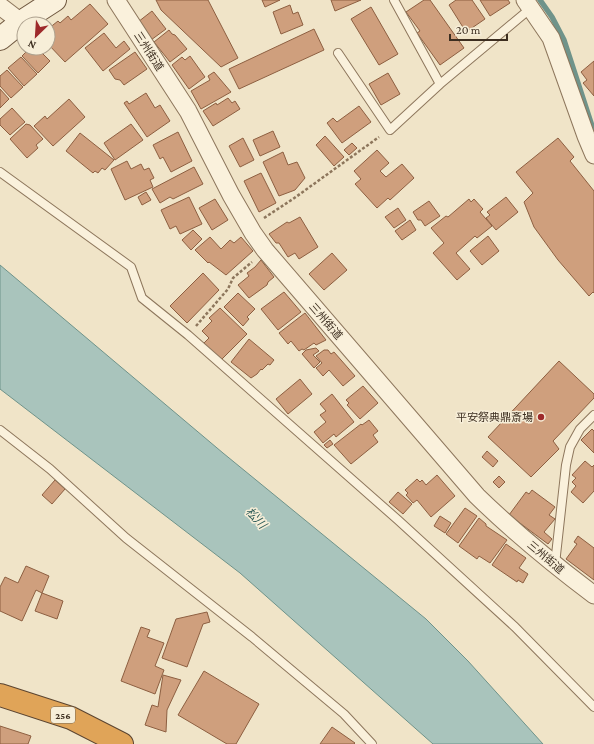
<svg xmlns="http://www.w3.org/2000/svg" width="594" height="744" font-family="'Crimson Pro','Noto Sans JP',serif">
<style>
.water{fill:#a9c4bc;stroke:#6f938a}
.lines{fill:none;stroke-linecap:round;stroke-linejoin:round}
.stream{stroke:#6f938a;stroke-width:5.5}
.building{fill:#cf9f7d;stroke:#8d5f41}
.lane-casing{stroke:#8d765c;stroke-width:10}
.street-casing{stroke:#8d765c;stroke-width:19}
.secondary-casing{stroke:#6f573f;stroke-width:24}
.highway-casing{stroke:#5b4430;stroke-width:24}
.path{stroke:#8d765c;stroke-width:2.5;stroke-dasharray:3 2;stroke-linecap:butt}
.lane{stroke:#faf1dc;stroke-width:8}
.street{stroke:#faf1dc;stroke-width:17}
.secondary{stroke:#faf1dc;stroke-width:22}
.highway{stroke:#e0a458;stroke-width:22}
.poi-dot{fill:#9e2a2b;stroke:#f7eed8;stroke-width:1.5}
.labels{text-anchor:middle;stroke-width:3;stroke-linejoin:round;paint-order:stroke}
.shield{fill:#f7eed8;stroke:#756857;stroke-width:1}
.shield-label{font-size:10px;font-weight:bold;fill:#3d2e20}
.street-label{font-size:11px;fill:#3d2e20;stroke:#f7eed8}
.poi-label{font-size:11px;fill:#3d2e20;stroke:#f7eed8;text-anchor:end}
.water-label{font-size:12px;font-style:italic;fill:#2f5d5a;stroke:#f7eed8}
</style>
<rect width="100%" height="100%" fill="#f0e4c8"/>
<path class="water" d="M0 265 223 453 426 619 468 661 543 744H433L240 573 0 389Z"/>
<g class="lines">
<path class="stream" d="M540 0 552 17 564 40 594 132"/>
</g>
<path class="building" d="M156 0H208L238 58 221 67 161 10Z
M262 0H280L265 7Z
M331 0H361L335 11Z
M424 0H430L464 48 440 65 417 33 420 31 406 12Z
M456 0H472L485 19 466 32 449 5Z
M480 0H508L510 3 490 16Z
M90 4 108 24 65 62 48 44V29L58 21 60 23 68 16 71 20Z
M290 5 293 14 298 12 303 25 281 34 273 12Z
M371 7 398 54 379 65 351 19Z
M152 11 166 29 151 40 138 22Z
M314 29 324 50 239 89 229 69Z
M169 30 172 34 175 35 187 49 170 62 154 42Z
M104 33 116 48 124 41 130 49 103 71 85 48Z
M30 48H37L50 61 38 73 22 56Z
M135 52 147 69 124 85 120 80 115 79 109 70Z
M190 56 205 77 189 89 172 65 182 57 185 60Z
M21 57 37 74 24 86 8 68Z
M594 61V96L583 83 587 80 581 72Z
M7 70 23 87 11 98 0 86V76Z
M214 72 231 92 201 109 191 91 210 80 208 76Z
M388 73 400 94 381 105 369 84Z
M0 89 9 99 0 108Z
M146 93 155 108 160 105 170 121 147 137 124 103 127 101 129 104Z
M228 98 232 103 235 101 240 109 213 126 203 111 216 103 217 105Z
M69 99 85 117 53 146 34 126 45 116 47 119Z
M359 106 371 122 342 143 327 123 333 118 337 122Z
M12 108 25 122 10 135 0 125V119Z
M26 124 30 125 43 139 36 145 38 148 27 158 10 139Z
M131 124 143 140 115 160 104 143Z
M273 131 280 147 260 156 253 140Z
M178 132 192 161 171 172 163 157 160 159 153 145Z
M80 133 114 160 105 170 102 168 98 173 95 171 93 173 66 151Z
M325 136 344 157 334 166 316 145Z
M243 138 254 160 240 167 229 146Z
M558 138 574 157 570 161 594 191V293L593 292 589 296 558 260 534 227 524 202 533 193 516 172Z
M352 143 357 148 349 155 344 150Z
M377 150 389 163 380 171 386 177 402 164 414 178 390 200 388 198 377 208 355 184 361 179 354 171Z
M283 152 288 165 297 162 305 178 295 190 279 196 263 162Z
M127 161 131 169 141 164 144 170 149 168 154 178 150 180 153 187 125 200 111 169Z
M194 167 203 184 173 199 170 197 160 203 152 189Z
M261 173 276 203 259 212 244 181Z
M146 192 151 200 142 205 138 197Z
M189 197 202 224 180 234 176 226 170 229 161 210Z
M506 197 518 212 496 230 486 218 490 215 487 212Z
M215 199 228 220 212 230 199 208Z
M469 199 471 202 474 199 483 209 480 212 492 226 477 238 475 236 456 253 470 269 457 280 433 253 444 243 431 228 446 216 448 217Z
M429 201 440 216 425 226 421 220H418L413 212Z
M398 208 406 220 394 228 385 217Z
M300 217 318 247 299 259 295 253 288 257 279 243H276L269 234 287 222 289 223Z
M410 220 416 230 402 240 395 231Z
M193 230 202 239 191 250 182 240Z
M488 236 499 251 482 265 470 251Z
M210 237 221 249 230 240 234 243 241 237 253 251 226 275 209 262 208 263 195 250Z
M332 253 347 270 324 290 309 274Z
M261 260 274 277 268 282 267 285 249 298 238 285 249 276 247 273 255 267Z
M203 273 219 290 187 323 170 306Z
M284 292 301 312 278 330 261 309Z
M238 293 255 309 247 317 249 319 243 326 224 307Z
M220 308 247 334 221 360 204 343 209 338 202 331 212 321 209 318Z
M305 313 326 340 316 345 314 343 304 350 302 349 299 351 291 341 288 344 279 333Z
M249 339 274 360 270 365 268 364 262 370 261 369 257 374 251 378 231 362Z
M316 348 319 351 313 355 320 362 314 368 302 354 306 350Z
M324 350H328L331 354 334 352 355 376 343 386 329 370 323 376 316 368 322 363 316 356Z
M559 361 594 394V398L553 441 559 449 531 477 488 437Z
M300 379 312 394 288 414 276 399Z
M363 386 378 403 360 419 347 405 349 403 346 400Z
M332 394 354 422 336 437 334 434 323 443 314 432 326 422 320 415 326 411 320 404Z
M369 420 378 431 373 435 378 442 351 464 334 445 361 424 362 425Z
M592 429 594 431V453L581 440Z
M330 440 333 444 327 448 324 445Z
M487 451 498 461 493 467 482 457Z
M585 461 592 467 594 465V491L583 503 571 492 576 486 572 482 576 478 572 475Z
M437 475 455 496 431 517 417 500 413 503 406 495 408 493 405 490 417 479 420 482 422 480 426 485Z
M499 476 505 482 499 488 493 482Z
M55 480 65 489 52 504 42 495Z
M532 490 555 507 549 515 555 519 544 532 552 539 548 544 509 515 526 492 529 494Z
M398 492 412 504 403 514 389 502Z
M465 508 477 516 458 543 446 534Z
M440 516 451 523 445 533 434 526Z
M479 518 486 524V526L507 540 490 563 479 556 477 559 459 546Z
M578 536 594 548V580L566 559 577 544 574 542Z
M506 544 526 558 519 568 528 574 523 583 518 580 517 582 492 565Z
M26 566 49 576 42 593 36 590 22 621 0 611V587L5 577 18 583Z
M42 593 63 601 57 619 35 611Z
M207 612 210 622 203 624 187 667 162 658 176 619Z
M141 627 150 630 147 637 164 643 155 666 164 670 155 694 121 681Z
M204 671 259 704 236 744H227L178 715Z
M163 675 181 680 167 710 166 732 145 725 152 705 158 707Z
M0 726 31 736 28 744H0Z
M332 727 355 743 354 744H320Z"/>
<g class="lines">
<g class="lane-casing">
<path id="lane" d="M394 0 440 84
M338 53 390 130 440 84 531 8
M0 172 131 267 142 298 188 335 398 520 515 627 594 707
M0 430 50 469 126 538 252 637 344 714 372 744
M555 564 566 465 570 447 580 429 594 415"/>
</g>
<g class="street-casing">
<path id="street" d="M116 0 188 111 231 195 253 233 265 250 477 496C514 532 553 564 594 595
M525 0 551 38 586 136 594 155
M0 6 21 22"/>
</g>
<g class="secondary-casing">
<path id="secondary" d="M0 39 21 22 55 0"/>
</g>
<g class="highway-casing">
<path id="highway" d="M0 695 71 718 122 744"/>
</g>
<path class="path" d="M264 218 293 199 379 137
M196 326 228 289 233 278 252 262"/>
<use href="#lane" class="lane"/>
<use href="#street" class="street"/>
<use href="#secondary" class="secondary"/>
<use href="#highway" class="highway"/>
</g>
<circle class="poi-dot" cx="541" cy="417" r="4"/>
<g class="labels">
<rect class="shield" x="51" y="707" width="24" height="16" rx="3"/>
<g class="shield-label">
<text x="63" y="719">256</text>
</g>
<g class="street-label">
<text transform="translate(149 51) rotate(57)" y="4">三州街道</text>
<text transform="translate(326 321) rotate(49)" y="4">三州街道</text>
<text transform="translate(546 557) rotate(40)" y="4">三州街道</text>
</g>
<g class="poi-label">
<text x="533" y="421">平安祭典鼎斎場</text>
</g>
<g class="water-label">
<text transform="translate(256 518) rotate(47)" y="4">松川</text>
</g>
</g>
<g transform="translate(36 36) rotate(205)"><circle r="19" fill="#f7eed8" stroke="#ada18e"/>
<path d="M0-3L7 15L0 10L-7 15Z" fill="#9e2a2b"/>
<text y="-6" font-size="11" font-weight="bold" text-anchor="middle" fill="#3d2e20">N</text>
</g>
<path d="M450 34v6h57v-6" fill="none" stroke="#3d2e20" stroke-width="2"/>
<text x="456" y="34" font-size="12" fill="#3d2e20" stroke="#f7eed8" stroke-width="3" paint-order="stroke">20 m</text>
</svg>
